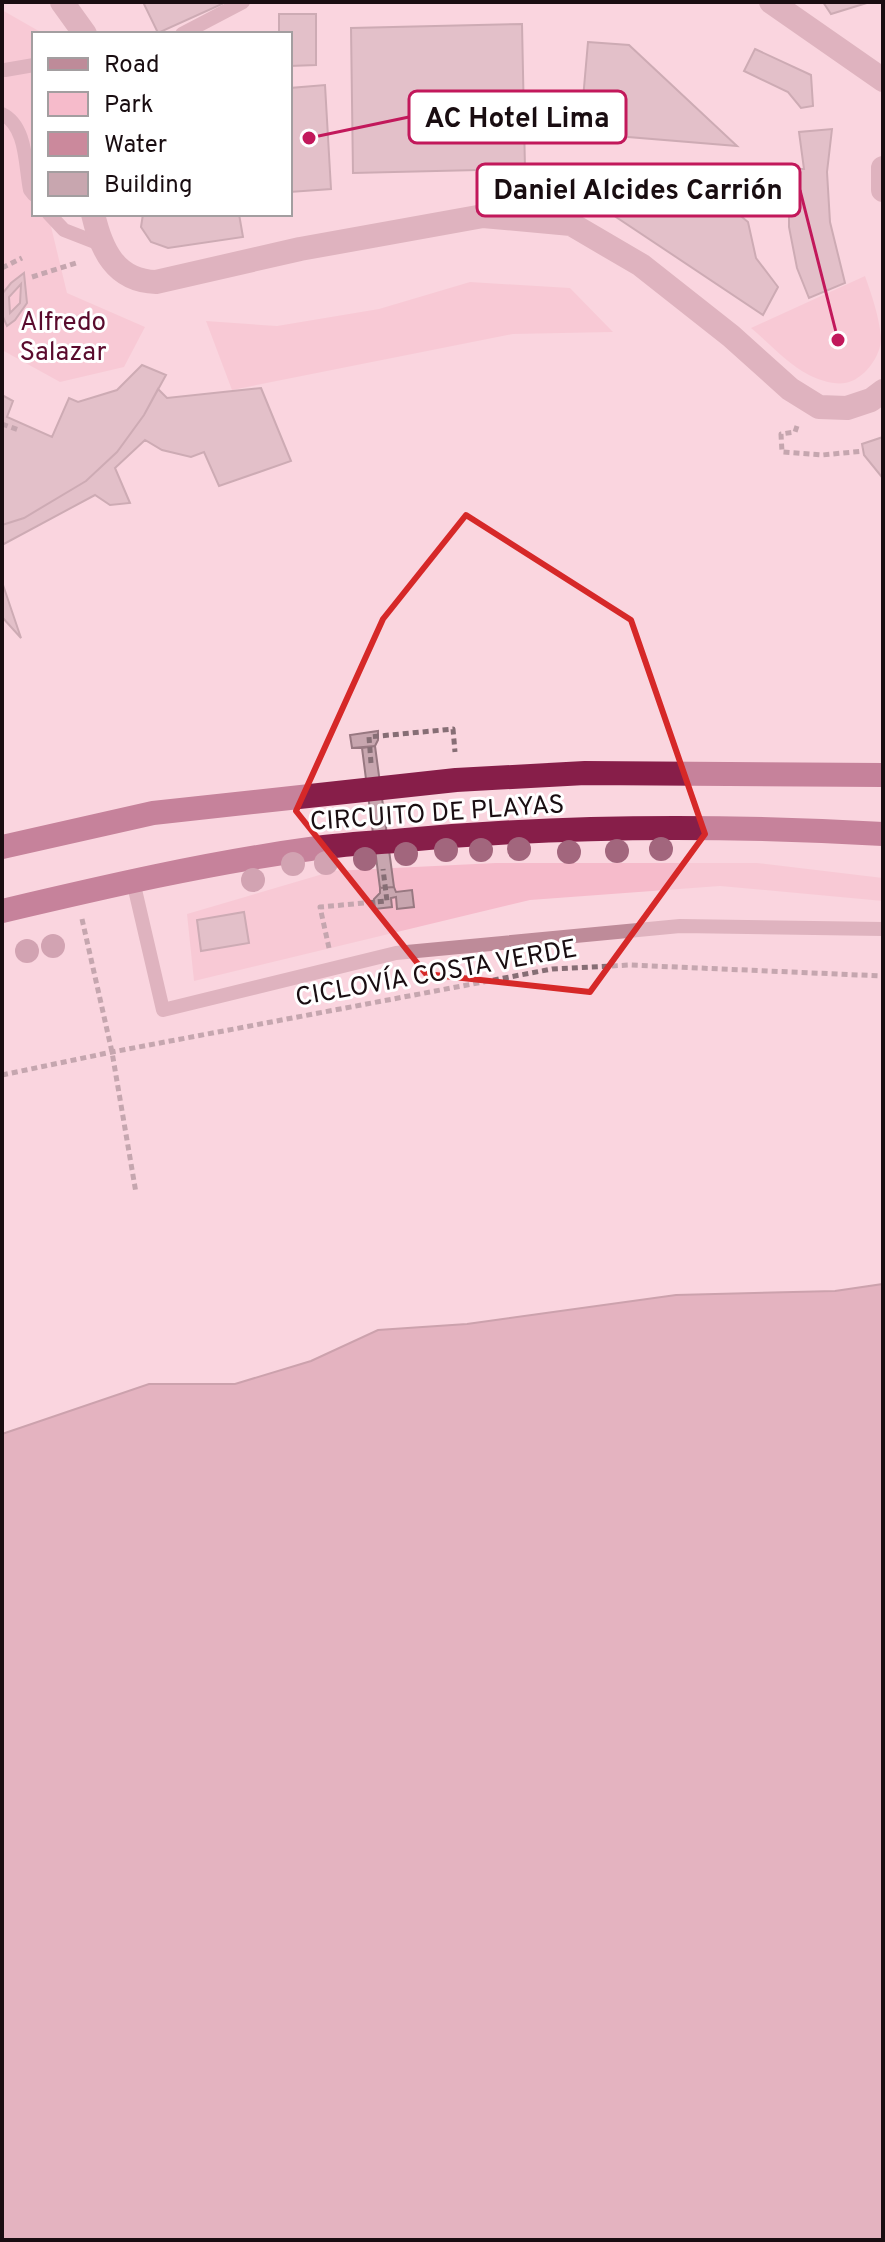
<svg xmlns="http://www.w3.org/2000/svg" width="885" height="2242" font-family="Overpass,sans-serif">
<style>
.green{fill:#f6bbcb}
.water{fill:#cb899c;stroke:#966472;stroke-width:2}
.building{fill:#c8a6af;stroke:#987881;stroke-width:2;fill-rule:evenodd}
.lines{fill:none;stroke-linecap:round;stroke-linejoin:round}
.path{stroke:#866e75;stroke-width:5;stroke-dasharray:6 4;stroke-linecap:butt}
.lane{stroke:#be8b99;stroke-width:14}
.street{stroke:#be8b99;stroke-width:24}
.highway{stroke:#871e49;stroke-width:24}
.tree{fill:#a2667d}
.marked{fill:none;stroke:#d62828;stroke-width:6;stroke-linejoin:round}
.labels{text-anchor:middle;stroke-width:6;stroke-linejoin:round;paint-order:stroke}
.park-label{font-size:26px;fill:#5a0b2d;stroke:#fff}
.street-label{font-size:26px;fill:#190d11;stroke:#fff}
.leader{fill:none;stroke:#c2185b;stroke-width:3}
.callout-dot{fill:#c2185b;stroke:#fff;stroke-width:3}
.callout{fill:#fff;stroke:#c2185b;stroke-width:3}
.callout-label{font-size:28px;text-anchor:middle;font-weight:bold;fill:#190d11}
</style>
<rect width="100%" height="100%" fill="#fad6df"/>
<path class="green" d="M2 10 44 34H34V214H48L67 293 145 327 124 367 60 382 2 350Z
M865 276C872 296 879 316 881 337 882 355 864 380 845 383 835 385 818 380 809 375 788 364 769 343 751 328Z
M470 282 570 288 613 332 513 334 232 390 206 321 277 326 379 309Z
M496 863H757L883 878V901L720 886 530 900 194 981 187 914 333 871Z"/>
<path class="water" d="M883 1284V2240H2V1434L149 1384H235L311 1361 378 1330 467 1324 676 1295 835 1291Z"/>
<path class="building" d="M143 2H221L222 4 158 33Z
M823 2H870L831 14Z
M279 14H316V65L290 66V34H279Z
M522 24 525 169 353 173 351 28Z
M588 42 629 45 737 146 580 133Z
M755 49 811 75 813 106 801 108 788 92 744 71Z
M325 85 331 189 290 192V88Z
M832 129 827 172 830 222 845 283 809 298 797 268 789 227V169H804L799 132Z
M659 181 706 187 748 222 756 258 778 287 763 315 610 213Z
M143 214H239L243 237 168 248 151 242 141 227Z
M24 273 27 303 15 320 7 326 2 315V294L11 283ZM21 284 20 303 10 313 9 297Z
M142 365 166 375 144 415 117 452 86 481 24 518 2 525V395L13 401 7 417 52 437 69 398 78 402 117 390Z
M261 388 291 461 219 486 204 452 191 457 162 450 145 440 115 468 130 503 110 505 95 495 2 545V525L24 518 86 481 117 452 144 415 158 389 167 398Z
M883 437V474L881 476 864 455 862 444Z
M2 582 21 638 2 617Z
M378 731V740L375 746 352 748 350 735Z
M375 746 394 887 380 888 362 748Z
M394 887 396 892 412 890 414 907 397 909 396 897 391 898 392 907 375 909 374 899 380 893V888Z
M244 912 249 943 201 951 197 920Z"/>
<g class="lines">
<path class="path" d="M2 268 22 258
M32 277 79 262
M2 424 19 430
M797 426 795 432 781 434 782 452 822 455 864 451
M371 763 369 737 453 729 455 752
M82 919 112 1052 136 1193
M329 948 320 907 387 901 383 869
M2 1075 112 1052 552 969 630 965 883 976"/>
<path class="lane" d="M182 34 243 2
M5 70 34 65
M2 114C27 126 25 165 30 190L34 195
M49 214 64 230 100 244
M133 881 163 1010 396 953 680 926 883 929"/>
<path class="street" d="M62 2 85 34
M771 2 883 80
M883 168V190
M93 214C101 249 115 281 156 282L300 249 483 216 571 224 641 265 731 336 790 389 819 407 847 408 871 400 883 391"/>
<path class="highway" d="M2 847 153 813 456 780 585 773 883 775
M2 911C104 887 207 863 310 849 342 844 374 843 406 840 565 825 724 825 883 834"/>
</g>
<g class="tree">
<circle cx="519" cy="849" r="12"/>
<circle cx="661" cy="849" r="12"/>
<circle cx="446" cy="850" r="12"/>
<circle cx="481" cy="850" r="12"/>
<circle cx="617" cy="851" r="12"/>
<circle cx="569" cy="852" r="12"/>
<circle cx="406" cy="854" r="12"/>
<circle cx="365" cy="859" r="12"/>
<circle cx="326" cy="863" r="12"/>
<circle cx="293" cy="864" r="12"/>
<circle cx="253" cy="880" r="12"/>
<circle cx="53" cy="946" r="12"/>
<circle cx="27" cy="951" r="12"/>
</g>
<path d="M0 0H885V2242H0ZM466 515 631 620 705 834 590 992 426 974 296 811 383 619Z" fill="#fad6df" fill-opacity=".55" fill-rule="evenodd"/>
<path class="marked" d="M466 515 631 620 705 834 590 992 426 974 296 811 383 619Z"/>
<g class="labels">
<g class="park-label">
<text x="63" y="330">Alfredo<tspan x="63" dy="30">Salazar</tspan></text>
</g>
<g class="street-label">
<text transform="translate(437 812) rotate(-4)" y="9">CIRCUITO DE PLAYAS</text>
<text transform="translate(436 972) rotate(-10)" y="9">CICLOVÍA COSTA VERDE</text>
</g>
</g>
<path class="leader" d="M309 138L409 117M838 340L800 190"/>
<g class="callout-dot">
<circle cx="309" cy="138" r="8"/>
<circle cx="838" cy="340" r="8"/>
</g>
<g class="callout">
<rect x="409" y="91" width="217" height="52" rx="8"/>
<rect x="477" y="164" width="323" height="52" rx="8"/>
</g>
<g class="callout-label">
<text x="517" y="127">AC Hotel Lima</text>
<text x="638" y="199">Daniel Alcides Carrión</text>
</g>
<rect width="885" height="2242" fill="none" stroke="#190d11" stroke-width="8"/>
<rect x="32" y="32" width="260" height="184" fill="#ffffff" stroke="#a39ea0" stroke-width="2"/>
<rect x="48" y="58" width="40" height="12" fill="#be8b99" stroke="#a39ea0" stroke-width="2"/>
<text x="104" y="72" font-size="24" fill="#190d11">Road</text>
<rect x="48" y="92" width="40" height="24" fill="#f6bbcb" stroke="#a39ea0" stroke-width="2"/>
<text x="104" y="112" font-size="24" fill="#190d11">Park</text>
<rect x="48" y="132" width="40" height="24" fill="#cb899c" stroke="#a39ea0" stroke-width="2"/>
<text x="104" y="152" font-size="24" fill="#190d11">Water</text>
<rect x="48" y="172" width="40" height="24" fill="#c8a6af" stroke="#a39ea0" stroke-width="2"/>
<text x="104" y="192" font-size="24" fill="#190d11">Building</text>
</svg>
